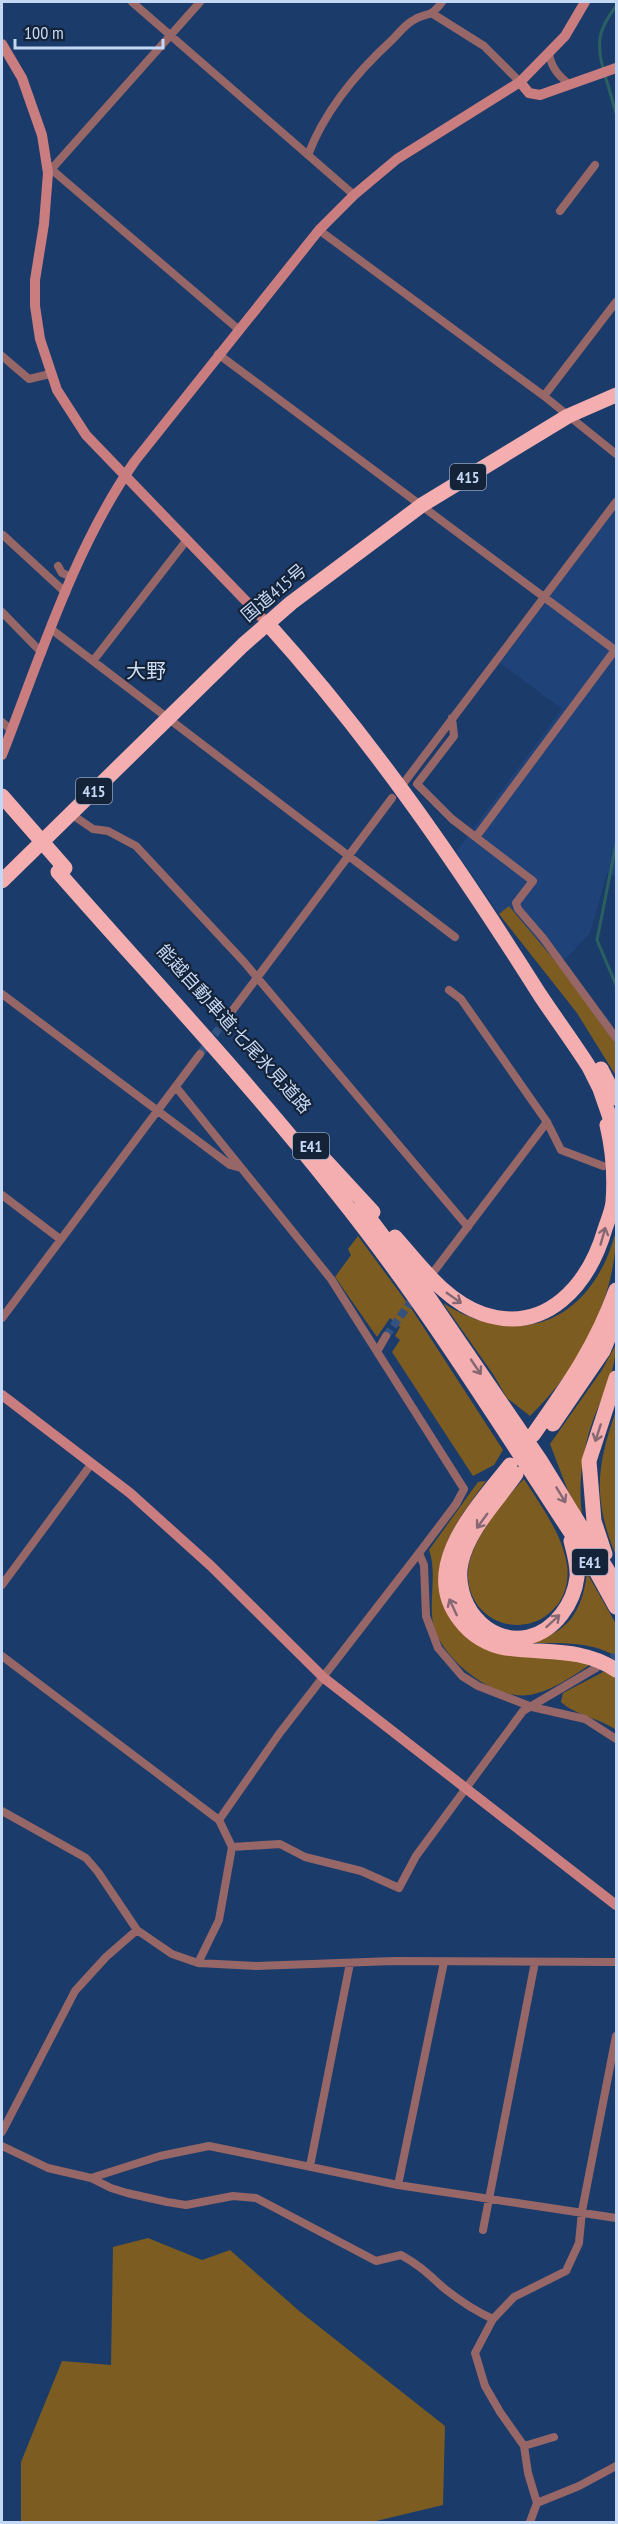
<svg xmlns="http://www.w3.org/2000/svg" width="618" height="2524" font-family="'PT Sans Narrow','Noto Sans JP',sans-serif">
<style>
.built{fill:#1f4379}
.green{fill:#7d5c22}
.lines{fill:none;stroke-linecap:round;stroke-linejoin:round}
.stream{stroke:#2b6061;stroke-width:3}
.street-tunnel{stroke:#34527f;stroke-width:8;stroke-dasharray:8 4;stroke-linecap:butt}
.street{stroke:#976768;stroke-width:8}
.secondary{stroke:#c97d7f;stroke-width:10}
.highway{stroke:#f5aeaf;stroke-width:15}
.highway-bridge{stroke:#f5aeaf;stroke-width:15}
.oneway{stroke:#856874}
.labels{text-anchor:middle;stroke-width:4.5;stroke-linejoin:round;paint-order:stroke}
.shield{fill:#152338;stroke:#90a1bc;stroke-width:1.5}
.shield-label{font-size:16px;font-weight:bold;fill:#c4d7f4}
.street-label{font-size:18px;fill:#c4d7f4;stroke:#152338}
.neighbourhood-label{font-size:20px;fill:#ccdcf3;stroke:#152338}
</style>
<rect width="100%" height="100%" fill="#1b3b6a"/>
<path class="built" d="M616 509V877L607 873 590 933 559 966 509 906 499 914 456 852 562 709 500 663Z"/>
<path class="green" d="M509 906 561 968 616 1044V1076L577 1013 499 914Z
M616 1232C616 1299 578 1370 530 1416L507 1398 493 1374 443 1303C503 1341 568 1334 603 1266 609 1255 612 1243 616 1232Z
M358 1236 411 1308 503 1450 494 1465 473 1476 392 1352 400 1340 395 1336 400 1327 390 1318 377 1337 335 1277 351 1255 348 1249Z
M616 1344C616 1372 602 1396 592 1423 582 1453 578 1484 582 1515L568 1491 550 1444 602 1370Z
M616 1411V1556C593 1500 596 1467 616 1411Z
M524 1479C541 1506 562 1533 567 1565 569 1578 566 1594 558 1604 528 1644 466 1623 468 1572 469 1543 503 1500 524 1479Z
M486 1481C458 1519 422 1565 448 1614 452 1621 459 1631 466 1634 477 1639 490 1641 502 1643 532 1651 561 1659 591 1664 574 1675 555 1689 534 1694 497 1704 440 1659 433 1623 429 1600 437 1570 429 1550L478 1482Z
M587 1573 616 1624V1656C590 1641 560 1643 531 1643 569 1631 582 1612 587 1573Z
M607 1670 616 1676V1730C600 1718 576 1716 561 1702L563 1693Z
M148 2238 202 2260 230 2250 298 2310 445 2426 443 2505 372 2522H21V2462L62 2361 111 2365 113 2247Z"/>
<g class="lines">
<path class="stream" d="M603 68C596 41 599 29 616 6
M605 75 616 113
M616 844 597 940 616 985"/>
<path class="street-tunnel" d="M200 1054 223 1023
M386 1336 416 1295
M602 1665 616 1656"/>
<path class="street" d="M132 2 354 195
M433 14 484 46 520 82
M549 53C551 68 559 76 570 85
M308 155C325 110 357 72 392 40 398 34 405 25 412 21 427 11 429 20 442 2
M51 169 238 329
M48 173 200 2
M560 211 595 165
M319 230 544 396 616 454
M218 354 615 650 616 649
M2 356 29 379 50 374
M544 396 616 302
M3 535 66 593
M58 566 62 573 72 577
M2 612 42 653
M51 629 455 937
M93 661 186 541
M452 718 454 736 417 784 452 819 533 881 516 903 518 909 543 938 616 1038
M2 722 11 730
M403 784 616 502
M71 814 93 829 108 831 136 846 244 962 468 1227
M476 837 615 650
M449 990 461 999 547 1122 561 1150 603 1166
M2 994 230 1165 241 1168
M223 1023 392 798
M176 1087 331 1279 464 1489 456 1504 419 1553 279 1734 219 1820
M2 1195 60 1239
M435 1270 547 1122
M2 1318 200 1054
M378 1350 386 1336
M419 1553 424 1565 426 1616 438 1648 462 1676 478 1686 532 1707 585 1719 616 1739
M2 1585 92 1463
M2 1656 219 1820 232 1847 219 1920 198 1963
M2 1811 86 1858 98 1872 137 1930 172 1954 198 1963 256 1966 394 1961 616 1962
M232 1847 280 1844 305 1857 361 1871 399 1888 416 1856 523 1711 596 1668
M2 2132 75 1991 106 1957 137 1930
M2 2146 48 2168 91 2178 111 2188 127 2193 167 2202 186 2205 233 2196 256 2198 376 2261 401 2255C421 2266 429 2275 445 2289 460 2301 475 2311 493 2319
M310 2166 350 1963
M91 2178 160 2156 209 2146 398 2185 616 2218
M398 2185 444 1962
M483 2230 535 1962
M524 2446 554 2437
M537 2503 579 2486 616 2466
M530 2522 537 2503 528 2473 524 2446 500 2412 485 2386 475 2353 493 2319 514 2297 566 2271 579 2243 582 2211 616 2036"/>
<path class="secondary" d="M2 44 22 78 42 135 48 173 44 224 35 280V306L40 339 57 390 86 435 267 623
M520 82 529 93 540 95 616 68
M2 755C40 658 75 546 135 461L319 230 354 195 397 159 520 82 565 36 585 2
M2 1395 130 1493 211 1566 324 1678 616 1905"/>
<path class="highway" d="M267 623C370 737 458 865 540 995 556 1019 573 1042 589 1067L600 1089 616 1135
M58 872C151 978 248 1081 335 1191 431 1310 510 1442 595 1569L616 1607
M2 881 243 645 291 603 422 505 568 416 616 395
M601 1069 616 1098
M314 1148 373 1212
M361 1207 425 1292 540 1460 616 1584
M395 1237C421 1266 445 1301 483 1314 547 1335 589 1284 605 1229 608 1220 612 1211 613 1202 615 1176 613 1150 607 1125
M553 1424 603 1351 616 1320
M533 1435C568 1385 595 1348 616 1290
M510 1465C478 1506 418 1567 460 1620 471 1635 488 1645 506 1648 546 1654 581 1647 616 1670
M516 1474C497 1501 468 1530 461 1563 453 1601 485 1646 528 1637 555 1631 574 1603 577 1577 578 1565 574 1553 571 1541
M605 1554 594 1521 589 1461 616 1378"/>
<path class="highway-bridge" d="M2 796 65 868"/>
</g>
<defs><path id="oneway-shaft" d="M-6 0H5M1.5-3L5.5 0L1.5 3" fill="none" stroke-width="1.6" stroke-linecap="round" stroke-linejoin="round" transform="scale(1.5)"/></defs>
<g class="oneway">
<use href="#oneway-shaft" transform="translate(603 1236) rotate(-74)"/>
<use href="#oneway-shaft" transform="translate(454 1298) rotate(35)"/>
<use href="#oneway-shaft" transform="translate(476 1367) rotate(56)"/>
<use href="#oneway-shaft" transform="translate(598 1433) rotate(108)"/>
<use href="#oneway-shaft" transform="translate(561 1495) rotate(59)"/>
<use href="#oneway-shaft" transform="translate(482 1521) rotate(126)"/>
<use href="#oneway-shaft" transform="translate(453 1607) rotate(-115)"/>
<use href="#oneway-shaft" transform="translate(553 1621) rotate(-42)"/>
</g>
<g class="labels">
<g class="shield">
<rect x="450" y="464" width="36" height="26" rx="4.5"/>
<rect x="76" y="778" width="36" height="26" rx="4.5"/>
<rect x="293" y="1133" width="36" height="26" rx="4.5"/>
<rect x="572" y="1549" width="36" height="26" rx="4.5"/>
</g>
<g class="shield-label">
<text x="468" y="483">415</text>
<text x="94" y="797">415</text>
<text x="311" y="1152">E41</text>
<text x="590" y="1568">E41</text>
</g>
<g class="street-label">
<text transform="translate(274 593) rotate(-40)" y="6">国道415号</text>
<text transform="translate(234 1029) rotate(48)" y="6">能越自動車道;七尾氷見道路</text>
</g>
<g class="neighbourhood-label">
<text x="146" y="678">大野</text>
</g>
</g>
<rect width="618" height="2524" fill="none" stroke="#c4d7f4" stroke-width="6"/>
<path d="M15 39v9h148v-9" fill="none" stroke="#c4d7f4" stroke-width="3"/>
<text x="24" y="39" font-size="18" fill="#c4d7f4" stroke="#152338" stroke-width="4.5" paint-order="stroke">100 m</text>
</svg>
